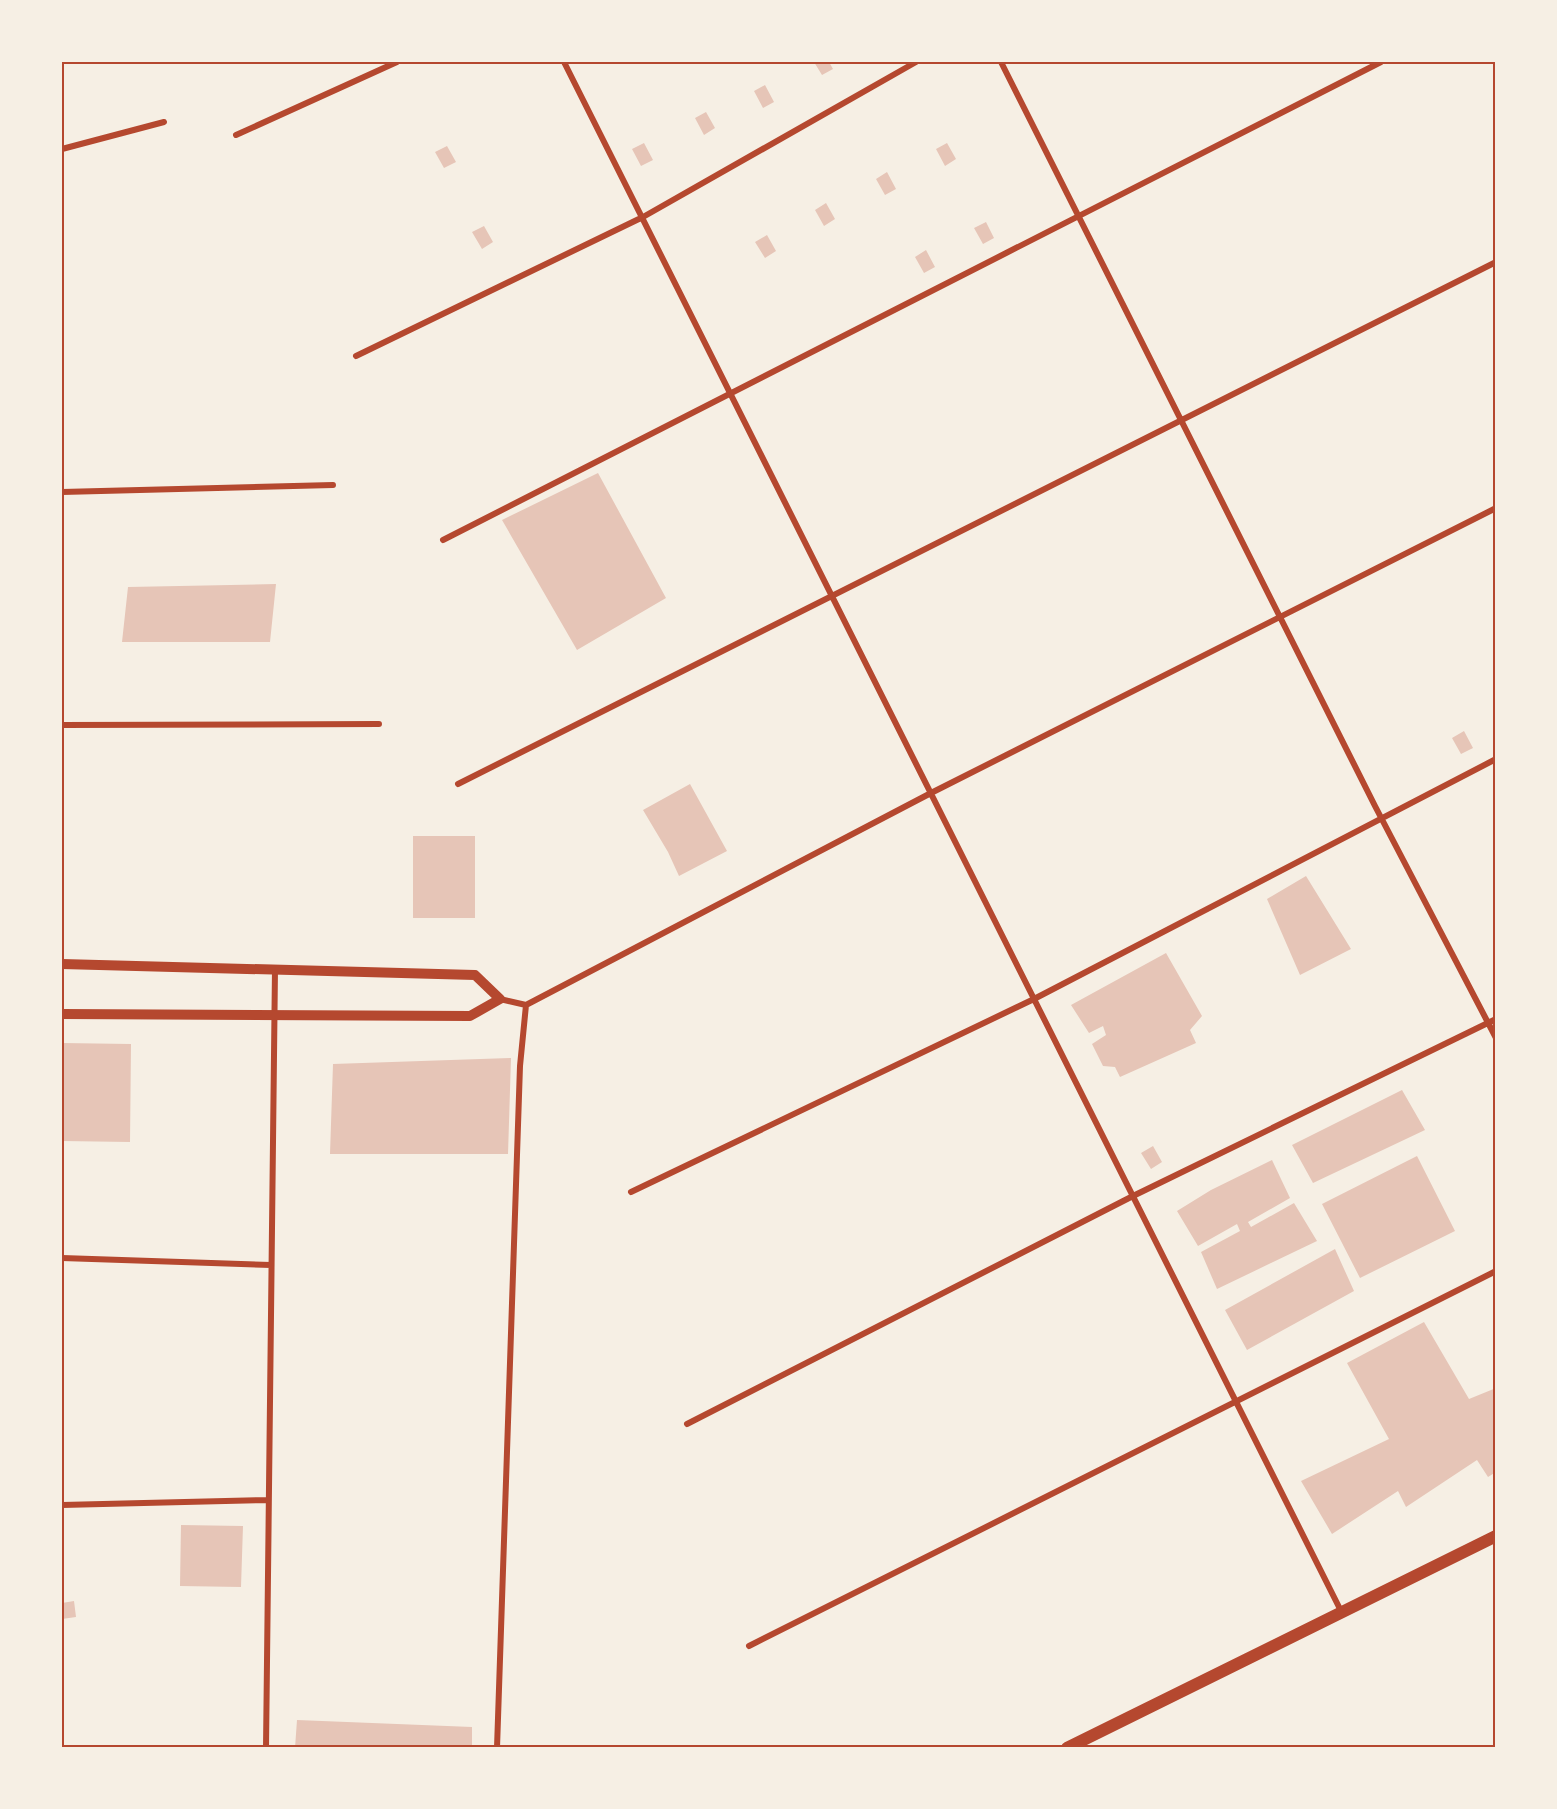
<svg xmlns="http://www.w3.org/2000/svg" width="1557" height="1809" font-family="Cabin,sans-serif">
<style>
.building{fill:#e6c5b7}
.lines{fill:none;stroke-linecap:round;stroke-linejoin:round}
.minor{stroke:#b5482f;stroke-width:6}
.tertiary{stroke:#b5482f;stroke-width:10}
.secondary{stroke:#b5482f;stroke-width:12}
.neatline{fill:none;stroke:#b5482f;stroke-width:2}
</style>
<rect width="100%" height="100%" fill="#f6efe4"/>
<path class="building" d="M814 62H829L833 69 822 75Z
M765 85 774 102 763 108 754 91Z
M706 112 715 128 704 135 695 118Z
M644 143 653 160 641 166 632 149Z
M947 143 956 159 945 166 936 149Z
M447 146 456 162 444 168 435 152Z
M887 172 896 189 885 195 876 179Z
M826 203 835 219 824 226 815 210Z
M986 222 994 238 983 244 974 228Z
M484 226 493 242 482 249 472 232Z
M767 235 776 251 765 258 755 242Z
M926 250 935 267 924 273 915 257Z
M598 473 666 598 577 650 502 520Z
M276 584 270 642H122L128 587Z
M1464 731 1473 748 1461 754 1452 738Z
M690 784 727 851 679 876 668 852 643 810Z
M413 836H475V918H413Z
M1306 876 1351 949 1300 975 1267 899Z
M1166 953 1202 1016 1190 1030 1196 1043 1120 1077 1115 1067 1103 1066 1092 1044 1106 1035 1103 1026 1089 1033 1071 1005Z
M62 1043 131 1044 130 1142 62 1141Z
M511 1058 508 1154H330L333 1064Z
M1402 1090 1425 1130 1313 1183 1292 1145Z
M1153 1146 1162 1162 1151 1169 1141 1153Z
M1417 1156 1455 1231 1360 1278 1322 1204Z
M1272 1160 1290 1198 1248 1222 1251 1227 1294 1203 1317 1241 1217 1289 1201 1252 1240 1231 1237 1224 1198 1246 1177 1211 1211 1190Z
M1335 1249 1354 1291 1247 1350 1225 1310Z
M1424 1322 1469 1399 1496 1388V1472L1488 1477 1477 1460 1406 1507 1398 1491 1332 1534 1301 1481 1389 1439 1347 1363Z
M181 1525 243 1526 241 1587 180 1586Z
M74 1601 76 1617 62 1619V1603Z
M297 1720 472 1727V1748H295Z"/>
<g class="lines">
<path class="minor" d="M564 62 1341 1611
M1001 62 1375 806 1496 1038
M236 135 397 62
M62 149 164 122
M356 356 643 217 916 62
M62 492 333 485
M443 540 1381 62
M62 725 379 724
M458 784 1496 262
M500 999 526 1005 931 793 1496 508
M631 1192 1034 999 1496 759
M62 1258 271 1265
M687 1424 1133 1196 1496 1019
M62 1505 268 1500
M749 1646 1496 1271
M266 1748 275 969
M497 1748 520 1066 526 1005"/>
<path class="tertiary" d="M62 964 475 975 500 999 470 1016 62 1014"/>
<path class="secondary" d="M1067 1748 1496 1536"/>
</g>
<rect width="1557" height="1809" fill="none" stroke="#f6efe4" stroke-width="126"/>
<rect x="63" y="63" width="1431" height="1683" class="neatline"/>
</svg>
